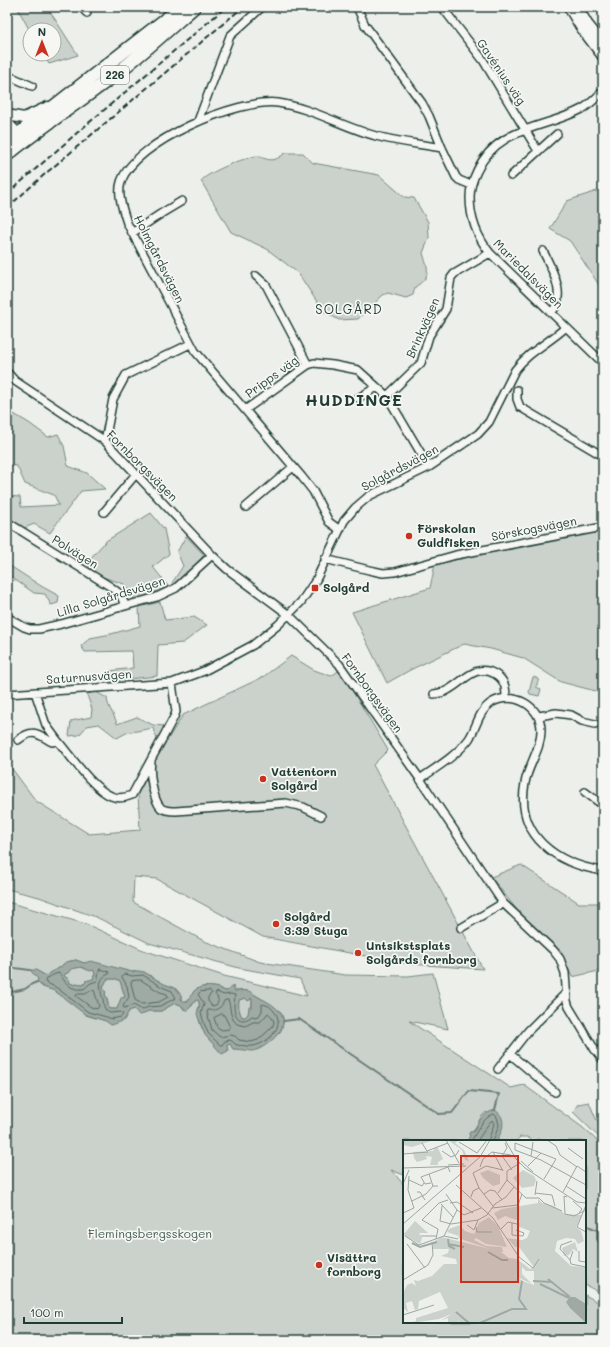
<svg xmlns="http://www.w3.org/2000/svg" width="610" height="1347" font-family="Mali,sans-serif">
<style>
.green{fill:#cbd2cc;stroke:#758880;fill-rule:evenodd}
.water{fill:#9faaa4;stroke:#6c7e77;fill-rule:evenodd}
.lines{fill:none;stroke-linecap:round;stroke-linejoin:round}
.shore{stroke:#526961;stroke-width:1}
.stream{stroke:#6c7e77;stroke-width:2}
.minor-casing{stroke:#1f3d34;stroke-width:10}
.secondary-casing{stroke:#1f3d34;stroke-width:13}
.primary-casing{stroke:#1f3d34;stroke-width:15}
.minor{stroke:#f6f6f2;stroke-width:7}
.secondary{stroke:#f6f6f2;stroke-width:10}
.primary{stroke:#f6f6f2;stroke-width:12}
.rail{stroke:#1f3d34;stroke-width:2;stroke-dasharray:6 3;stroke-linecap:butt}
.poi-dot{fill:#c8321e;stroke:#f6f6f2;stroke-width:1.5}
.labels{text-anchor:middle;stroke-width:3.5;stroke-linejoin:round;paint-order:stroke}
.shield{fill:#f6f6f2;stroke:#60746d;stroke-width:1}
.shield-label{font-size:11px;font-weight:bold;fill:#1f3d34}
.street-label{font-size:12px;fill:#1f3d34;stroke:#f6f6f2}
.poi-label{font-size:12px;font-weight:bold;fill:#1f3d34;stroke:#f6f6f2;text-anchor:start}
.park-label{font-size:12px;fill:#415b52;stroke:#f6f6f2}
.neighbourhood-label{font-size:13px;letter-spacing:1px;fill:#1f3d34;stroke:#f6f6f2}
.district-label{font-size:16px;font-weight:bold;letter-spacing:1px;fill:#1f3d34;stroke:#f6f6f2}
.inset-river{fill:none;stroke:#9faaa4;stroke-width:2}
.inset-road{fill:none;stroke:#9ba8a1;stroke-width:1}
.view{fill:#c8321e;fill-opacity:0.15;stroke:#c8321e;stroke-width:2}
.inset-edge{fill:none;stroke:#1f3d34;stroke-width:2}
</style>
<rect width="100%" height="100%" fill="#edefea"/>
<filter id="ink" filterUnits="userSpaceOnUse"><feTurbulence type="fractalNoise" baseFrequency=".025" numOctaves="2"/><feDisplacementMap in="SourceGraphic" scale="8" xChannelSelector="R" yChannelSelector="G"/><feConvolveMatrix kernelMatrix="1 2 1 2 8 2 1 2 1" color-interpolation-filters="sRGB"/></filter>
<g filter="url(#ink)">
<path class="green" d="M17 7H47L78 55 49 64 43 54H54V30H30V31Z
M285 153H303L313 163 379 175 404 197 414 198 428 222 429 238 423 253C428 270 432 276 415 287L413 295 406 298 388 293 383 295 358 319 339 320 323 311 298 273 267 249 231 232 201 181C208 172 246 157 257 156 259 156 262 158 263 158 273 162 278 159 285 153Z
M603 189V291L570 241 550 229 567 201Z
M7 410 29 423 48 437 58 434 64 446 68 466 87 473 105 489 81 491C71 506 60 518 50 533L34 524 22 529 7 518V496L20 497 21 507 59 505 54 495 25 484 17 466 7 465Z
M151 513 164 529 169 554 153 567 168 586 136 602 124 584 97 575 86 563 106 541Z
M603 530V693L561 682 523 658 491 649 464 644 410 670 387 683 352 612 430 588 435 564Z
M186 536 204 555 177 586 172 583 183 566 177 552Z
M7 564 41 586 59 596 58 603 51 605 45 594 34 593 7 574Z
M160 602 165 620 194 617 207 625 183 643 158 645 157 676 110 681V671L133 668 132 651 85 652 81 646 90 638 111 634 140 626 139 607Z
M291 656 314 670 331 676 340 670 388 750 373 765 483 969 409 964 263 937 157 879 134 877 133 902 204 941 260 962 345 975 408 976 433 973 448 1029 409 1021 511 1088 524 1085 582 1127 603 1146V1294L585 1285V1230H586L587 1219 585 1216V1141H543L538 1139 533 1141 527 1137H520L516 1141H497L503 1126 486 1112 481 1117 473 1132H470L469 1134 470 1136 467 1141H404V1175L391 1170 404 1185V1322H585V1295L603 1305V1340H7V902L86 924 143 950 224 976 307 996 300 979 239 968 149 943 96 917 39 897 7 889V762L36 801 89 834 140 830 138 794 155 760 183 715 263 677ZM76 960 84 963 132 972 138 971 144 972 164 984 175 988 181 995V999L184 1002H187C190 999 192 994 194 991 201 984 218 986 225 991L230 990 233 986 234 991H248L259 997 281 1012 284 1021 281 1031 272 1040 245 1049H233L230 1043 227 1045 222 1054C209 1038 203 1037 198 1016 196 1010 201 1006 198 1000H196L192 1006 184 1010 181 1005 175 1003 161 1011H148L144 1014 134 1009 129 1011 124 1020 111 1024 106 1021 86 1015 55 991 43 987 37 982 38 979 36 970 46 976 49 973 59 968 66 962Z
M533 677 539 679 536 687 541 689 539 696 530 694 529 692Z
M94 691 107 698C108 709 114 713 117 724L137 717 153 725 164 726 170 716 171 717 164 731 157 739 153 728 126 733 117 738 99 724 87 726 79 735 69 736 71 721 91 717 92 709 87 695Z
M521 865 579 903H603V970L572 977 561 951 521 915 491 877Z
M81 967 93 970 95 973 93 979 83 985 77 984 75 985 70 983 64 976 65 974 71 969Z
M107 979H117L120 981 125 997 121 999 117 1009H109C108 1005 108 1002 107 999 104 989 101 989 107 979Z
M245 998 252 999C252 1006 251 1012 245 1017H242C239 1011 238 1007 239 1000Z
M589 1102 596 1119 603 1126V1141L573 1112 578 1104Z"/>
<path class="water" d="M76 960 84 963 91 961 132 972 138 971 144 972 164 984 175 988 181 995V999L184 1002H187C190 999 192 994 194 991 201 984 218 986 225 991L229 990 231 986H233L234 991C238 991 243 990 247 991 251 991 256 996 260 998 282 1008 293 1022 271 1041 265 1046 259 1050 252 1051 249 1051 238 1049 233 1049L230 1044 227 1045 228 1051 222 1054 205 1035 197 1014 200 1004 198 1000H196L187 1011 181 1005 175 1003 161 1011H148L144 1014 139 1015 134 1009 129 1011 124 1020 111 1025 106 1021 86 1015 55 991 43 987 37 982 38 979 30 970H36L46 976 49 973 59 968 66 962ZM81 967 90 971 93 970 95 973 93 979 85 981 86 982 83 985 77 984 75 985 70 983 69 979 64 976 65 974 68 973 71 969ZM107 979H117L120 981 125 997 121 998 117 1009H109C107 1004 108 999 105 995L106 992 103 989V985L105 984ZM245 998 248 1001 250 1000 251 998 252 999V1007H249L248 1014 245 1017H242C239 1011 238 1007 239 1000Z
M495 1110C508 1119 502 1129 497 1141H467L470 1136 469 1134 470 1132H473C480 1121 481 1114 495 1110Z"/>
<g class="lines">
<path class="shore" d="M100 969 109 972V974C97 978 100 990 103 999 104 1005 103 1010 110 1013L121 1012 123 1014 121 1017 111 1019 107 1017 88 1012 57 988 45 982C46 978 54 974 59 973 65 982 70 991 83 989 87 988 88 984 91 983 93 982 95 982 97 981Z
M125 974 132 976 143 975 162 987 172 991 176 998 160 1006 148 1007 142 1010 134 1005 124 1008 123 1006 129 997 127 986 122 977Z
M138 980H141L160 992 167 994 168 997 159 1002 142 1004 135 1000 131 983 132 981Z
M92 990H94L99 1006 97 1009 91 1007 76 996 77 994H85Z
M210 991 212 993 208 997V1001L212 1006 216 1005C220 1001 218 998 215 994L216 992 224 995 231 994 235 995C235 998 234 1002 234 1005 234 1018 241 1025 252 1016L256 1017 259 1016 262 1011V1004C267 1005 270 1006 273 1010 289 1026 264 1049 246 1046 243 1045 240 1046 237 1045 234 1044 233 1041 230 1040L225 1041 222 1045H220L208 1033 204 1023 201 1013 204 1004 198 994 200 992Z
M228 1000C232 1008 228 1016 237 1024L245 1026 253 1022H260L263 1019 268 1013 272 1017 274 1022 273 1026 266 1033 258 1040 251 1042 239 1040 235 1036 230 1035 220 1037 212 1030 207 1012 208 1010C217 1011 221 1008 224 1001Z
M222 1014 224 1015 230 1027 229 1029 222 1030 217 1027 214 1018Z
M471 1141C477 1132 483 1117 494 1114L497 1117 499 1125 493 1141
M477 1141 489 1123 492 1120 494 1124 488 1141"/>
<path class="stream" d="M7 967 30 970
M7 993 25 989 32 984 37 982
M284 1021 299 1019 439 1114 452 1113 469 1091 499 1094 495 1110
M588 1226 597 1230V1239L603 1249
M597 1230 602 1231 603 1229"/>
<g class="minor-casing">
<path id="minor" d="M83 7 85 11 87 13
M357 7 365 25 422 103 429 116 442 148 456 177 459 180 471 185
M442 7 483 60 538 151
M7 77 14 78 32 86
M603 91C597 97 590 105 582 109 545 129 497 126 477 171 473 179 470 187 470 197 470 219 477 237 490 253L603 363
M198 121 230 36 262 7
M511 176 557 134
M132 233 162 213 182 201
M543 251C551 268 568 296 551 313
M256 276 266 285 308 365
M7 372 15 381 105 441 212 555 227 569 289 615 339 664 420 779 503 903 553 950 560 959 565 973 567 1001 569 1007 595 1050 603 1060
M517 390V399L520 407 603 456
M387 396 421 363 429 336 446 309 451 278 454 274 490 253
M358 398 377 387
M245 410 308 365 314 363 333 365 358 370 387 396 429 467
M105 441 113 399 126 375 190 344
M246 507 293 467
M104 512 136 474
M7 522 111 587 120 594 125 605
M340 530 329 522 313 491 302 477 195 351 127 223C123 210 117 195 121 182 134 142 238 98 278 103 312 108 343 127 376 136 398 142 420 144 442 148
M325 559 369 570 383 573 395 572 456 555 603 527
M7 617 24 627 30 629H39L61 624 157 597 176 588 212 555
M7 694 172 683 204 671 253 645 278 625 301 602 316 580 344 521 355 508 369 496 429 467 478 434 489 422 515 370C529 351 549 343 566 327
M434 694C438 693 443 693 446 691 463 683 475 662 495 674 505 680 506 688 506 698
M539 716 556 713 571 715 582 721 595 724
M18 740C33 728 38 734 52 742L57 740 46 725 35 692
M57 740C70 755 93 789 111 796 118 799 125 798 132 795L174 717 176 712 172 683
M151 762C149 773 153 800 161 808 165 811 171 811 176 811L286 803 303 807 321 816
M420 779C437 767 456 756 469 739 477 727 478 712 491 703 513 690 542 706 541 731 541 750 528 765 525 783 515 836 557 864 603 871
M585 792 600 803H603
M461 928 503 903
M510 1054 555 1092
M498 1069 528 1031 567 992"/>
</g>
<g class="secondary-casing">
<path id="secondary" d="M569 7 581 27 603 56
M577 7 587 24 603 44
M7 115 24 118 48 107
M7 123 18 134 26 136"/>
</g>
<g class="primary-casing">
<path id="primary" d="M7 143 171 15 180 7
M7 155C42 126 81 101 117 73 144 52 169 29 194 7"/>
</g>
<use href="#minor" class="minor"/>
<use href="#secondary" class="secondary"/>
<use href="#primary" class="primary"/>
<path class="rail" d="M7 194 78 132 226 7
M7 208 45 174 243 7"/>
</g>
</g>
<g class="poi-dot">
<circle cx="409" cy="536" r="4"/>
<rect x="311" y="584" width="8" height="8" rx="2"/>
<circle cx="263" cy="779" r="4"/>
<circle cx="276" cy="924" r="4"/>
<circle cx="358" cy="953" r="4"/>
<circle cx="319" cy="1265" r="4"/>
</g>
<g class="labels">
<rect class="shield" x="101" y="66" width="28" height="18" rx="3"/>
<g class="shield-label">
<text x="115" y="79">226</text>
</g>
<g class="street-label">
<text transform="translate(501 72) rotate(56)" y="4">Gavénius väg</text>
<text transform="translate(159 259) rotate(63)" y="4">Holmgårdsvägen</text>
<text transform="translate(528 274) rotate(45)" y="4">Mariedalsvägen</text>
<text transform="translate(423 328) rotate(-66)" y="4">Brinkvägen</text>
<text transform="translate(272 377) rotate(-36)" y="4">Pripps väg</text>
<text transform="translate(142 466) rotate(45)" y="4">Fornborgsvägen</text>
<text transform="translate(400 468) rotate(-28)" y="4">Solgårdsvägen</text>
<text transform="translate(534 529) rotate(-11)" y="4">Sörskogsvägen</text>
<text transform="translate(75 552) rotate(32)" y="4">Polvägen</text>
<text transform="translate(111 597) rotate(-17)" y="4">Lilla Solgårdsvägen</text>
<text transform="translate(89 677) rotate(-4)" y="4">Saturnusvägen</text>
<text transform="translate(372 693) rotate(54)" y="4">Fornborgsvägen</text>
</g>
<g class="poi-label">
<text x="417" y="533">Förskolan<tspan x="417" dy="14">Guldfisken</tspan></text>
<text x="323" y="592">Solgård</text>
<text x="271" y="776">Vattentorn<tspan x="271" dy="14">Solgård</tspan></text>
<text x="284" y="921">Solgård<tspan x="284" dy="14">3:39 Stuga</tspan></text>
<text x="366" y="950">Untsikstsplats<tspan x="366" dy="14">Solgårds fornborg</tspan></text>
<text x="327" y="1262">Visättra<tspan x="327" dy="14">fornborg</tspan></text>
</g>
<g class="park-label">
<text x="150" y="1238">Flemingsbergsskogen</text>
</g>
<g class="neighbourhood-label">
<text x="349" y="314">SOLGÅRD</text>
</g>
<g class="district-label">
<text x="354" y="406">HUDDINGE</text>
</g>
</g>
<g transform="translate(403 1140)">
<rect width="183" height="183" fill="#edefea"/>
<path d="M0 0H31L9 7 0 5ZM45 0H56L52 3 61 10 66 21 62 20 59 10ZM32 8H35L40 19 35 22V25H27L29 17 23 16 24 19 14 22 11 18 10 12 30 11ZM85 30 97 35V44L90 46 80 38 77 33ZM120 30 131 36 133 40 131 46 119 48 110 38ZM135 59 139 63 151 66 162 74 179 75 173 87 178 91 181 101 175 104 172 99 163 98 154 101 152 111 168 126 183 127V183H56L55 180V183H45V178L39 180 49 174 36 179 8 183 13 181V178L45 168 37 152 16 161 15 169 12 170 9 161 3 163 5 172 0 168V153L4 145 9 143 13 146 11 140 15 141 29 136 41 124H54L53 119 38 116 45 113 46 109H30V102L39 97 87 109 55 98 56 96 44 92 46 89 57 85 62 91 71 94 76 83 86 77 95 86 104 107 83 104 73 98 71 100 83 106 99 107 100 112H98L106 118 114 119 127 129 131 127 116 107H112L104 98 119 100 124 98 127 91 114 86 117 81 107 78 102 76 95 80 91 73 99 69 135 63ZM119 127 123 131H131V145L122 142 110 135 129 144 119 134ZM12 81 25 93H16L19 98 17 104 0 95ZM172 102 175 112 170 109 166 115 161 116 159 108Z" fill="#cbd2cc" fill-rule="evenodd"/>
<path d="M167 157H172L183 164V183L167 168 163 162Z" fill="#9faaa4"/>
<path class="inset-river" d="M45 99 46 106 52 109M9 103 17 107 34 102M45 104 61 107M85 112 99 120H105M145 139 167 157M130 141 149 142M137 144 166 158M53 172 66 183M77 183 109 169H123L116 159 119 141"/>
<path class="inset-road" d="M43 0 56 23M102 0 113 19 122 28 174 62 183 63M144 0 153 6 157 15 174 27M56 2 74 13 84 0M19 3 24 11 45 3M102 3 104 8 99 16 109 30M165 8 180 19M39 11 48 17 53 15 56 10M90 12 100 31M0 14 25 12M128 16 130 2M153 19 112 3V10L138 20 183 45M118 21 130 32M117 23 104 31V40L123 58H136L141 63 159 71M45 25 61 24M125 26 138 13M77 27 80 19 89 12 108 15M0 28 63 26M26 34 30 46H35M141 39 153 19M6 40 19 46 21 43M28 43 22 44 18 37 45 27 47 32M0 44 6 30M53 45 90 78 116 117 130 128 136 119M163 46 183 59M14 52H17L22 60M160 52 174 26 183 32M95 53 104 40M132 53 149 55 152 66M43 54 54 70 61 75 78 68M81 54 87 50 92 51 99 60M132 55 134 41M68 57 70 51 76 48M164 57 161 56 162 74 171 76 183 70M9 61 23 54 30 46M170 61 179 69 176 73M47 63 54 62 70 73M38 64 50 77M183 65 174 87 183 92M39 66 37 81 48 84 75 80 84 75 92 64 103 57 111 47M90 66 76 48 70 33 83 26 100 30M89 68 115 65 119 54M0 73 11 68 5 50 6 36M109 83V95L120 96 121 93 113 90M0 84 77 17 87 0M64 85 71 90 75 80M73 87 74 92H89M98 89 105 82 114 84M2 96 16 105 41 96 55 99M18 96H33M41 96 54 70M33 99 35 89 19 80 36 63 45 60M169 101 158 105 157 109 167 120 170 111M4 104 22 128M176 111V121L183 122M167 120 168 124 183 127M0 140 25 125 30 115 29 102M0 175 31 165"/>
<path class="view" d="M58 16H115V142H58Z"/>
<rect width="183" height="183" class="inset-edge"/>
</g>
<rect width="610" height="1347" fill="none" stroke="#f6f6f2" stroke-width="24"/>
<rect x="12" y="12" width="586" height="1323" fill="none" stroke="#1f3d34" stroke-width="1.5" filter="url(#ink)"/>
<g transform="translate(42 42)"><circle r="19" fill="#f6f6f2" stroke="#a0aca6"/>
<path d="M0-3L7 15L0 10L-7 15Z" fill="#c8321e"/>
<text y="-6" font-size="11" font-weight="bold" text-anchor="middle" fill="#1f3d34">N</text>
</g>
<path d="M24 1317v6h98v-6" fill="none" stroke="#1f3d34" stroke-width="2"/>
<text x="30" y="1317" font-size="12" fill="#1f3d34" stroke="#f6f6f2" stroke-width="3" paint-order="stroke">100 m</text>
</svg>
